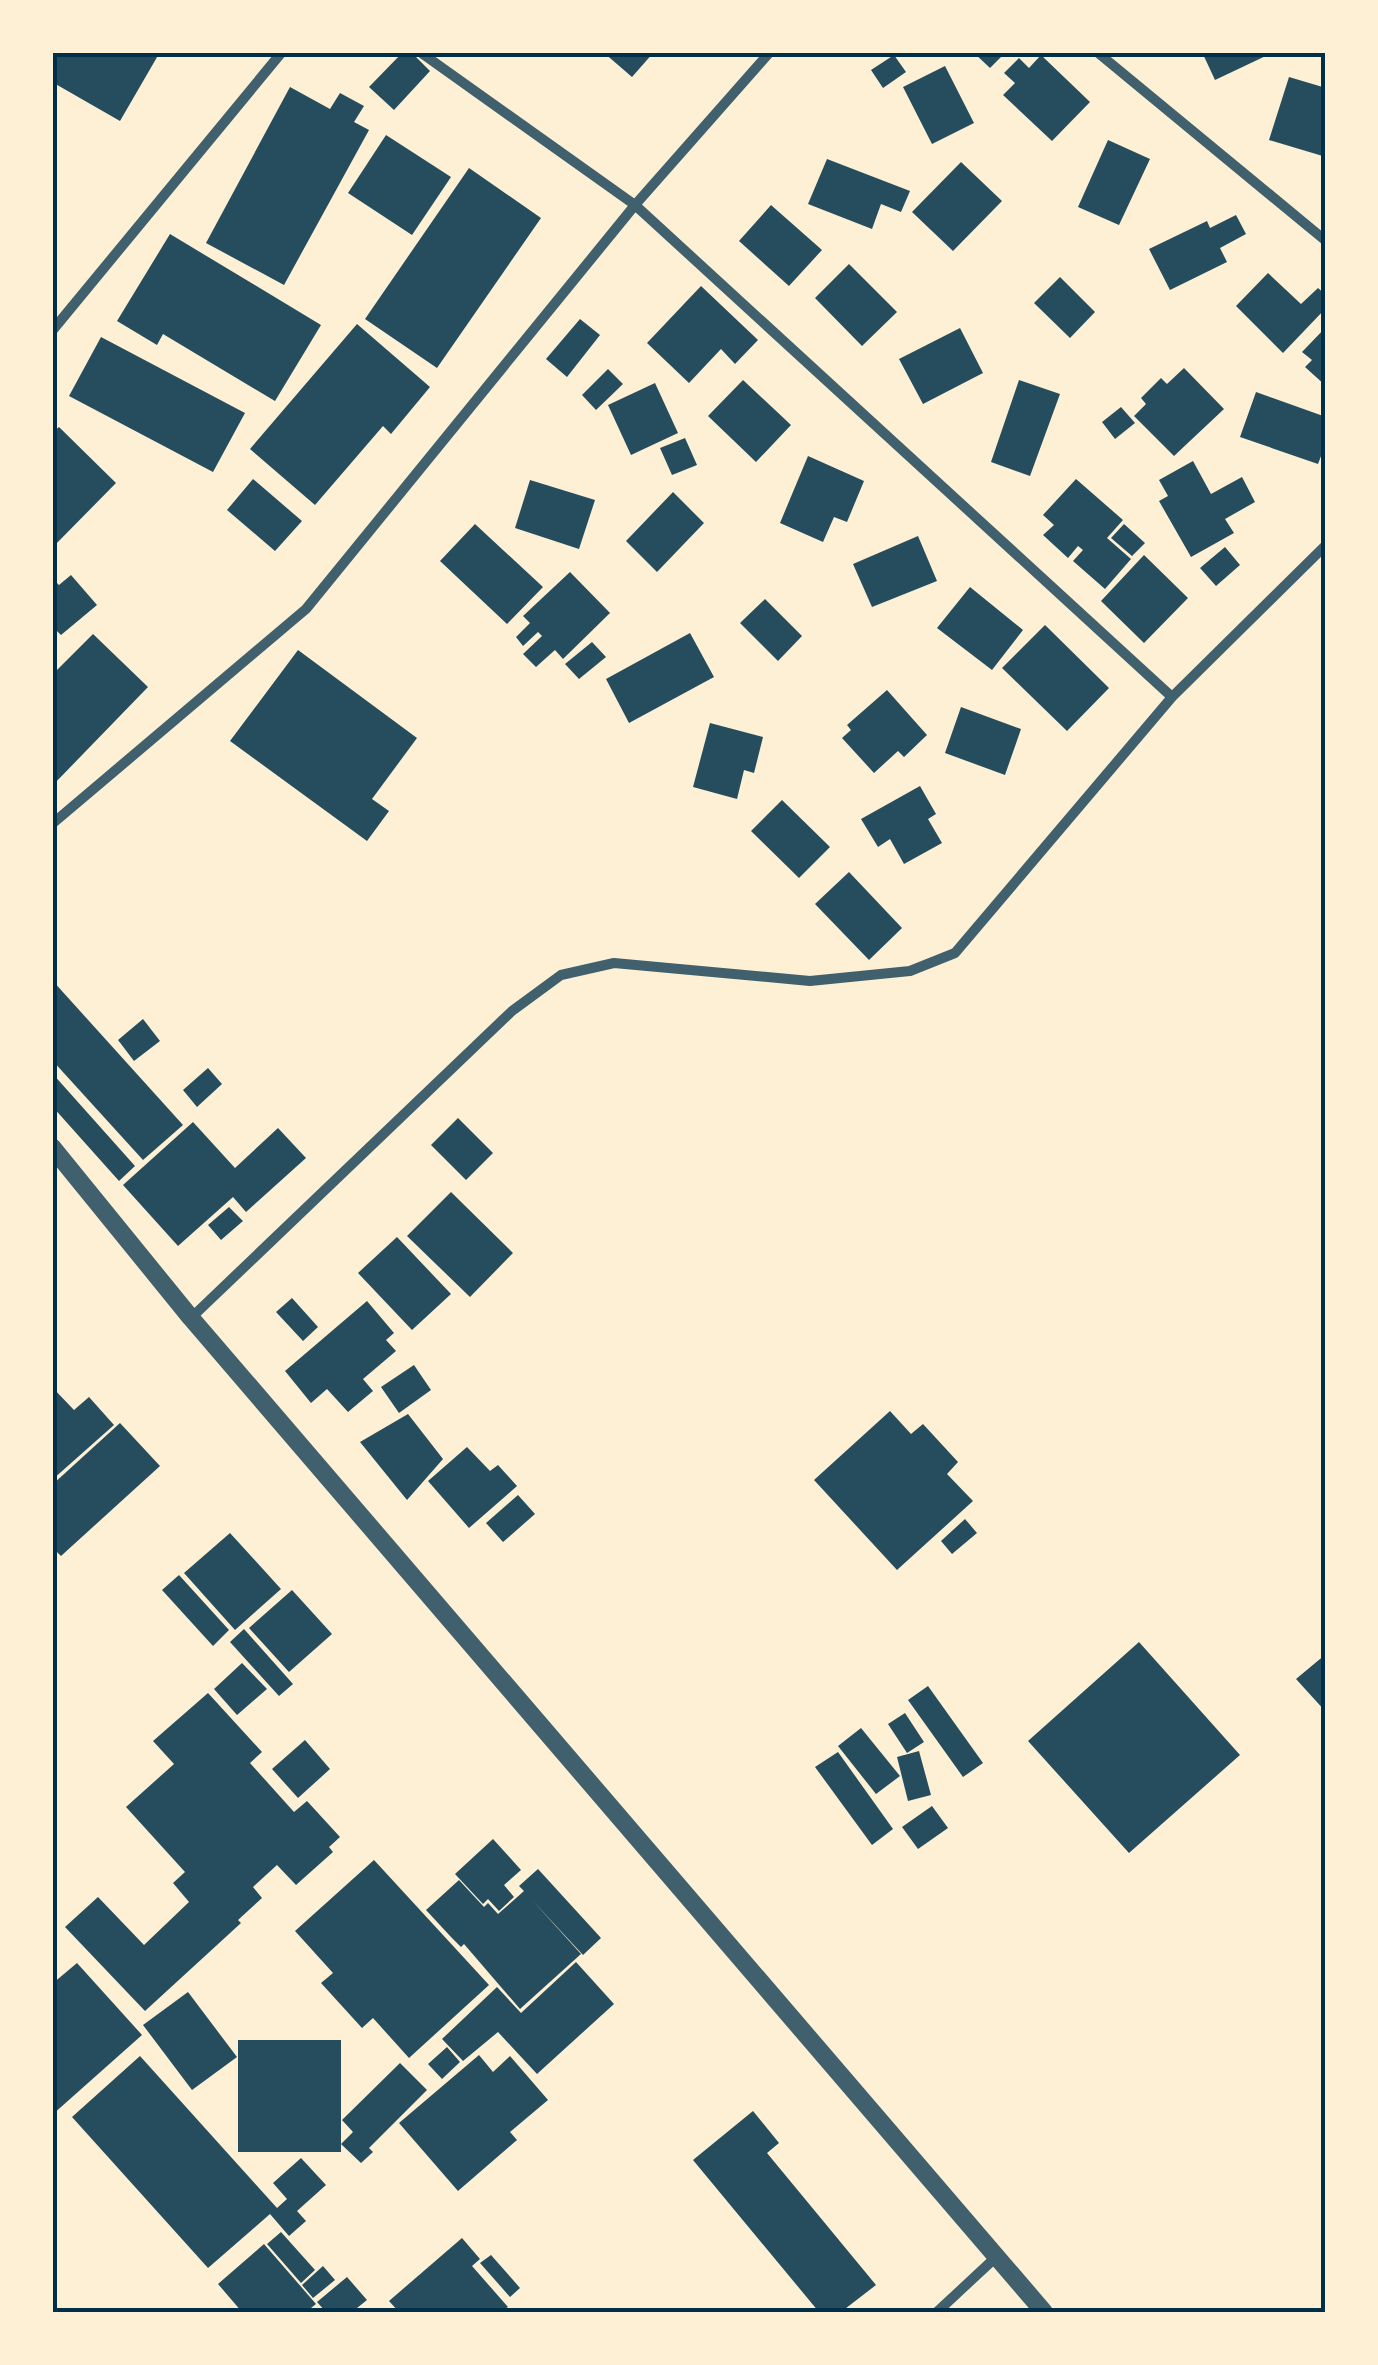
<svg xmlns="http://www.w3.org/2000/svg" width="1378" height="2365" font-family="Manrope,sans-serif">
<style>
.building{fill:#264d5e}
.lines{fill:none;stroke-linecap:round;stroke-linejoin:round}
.minor{stroke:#3f606c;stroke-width:10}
.tertiary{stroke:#3f606c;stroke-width:18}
.neatline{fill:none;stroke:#003049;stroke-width:4}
</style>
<rect width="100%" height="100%" fill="#fdf0d5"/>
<path class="building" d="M52 52H160L120 121 52 82Z
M403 52H411L430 71 394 110 369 87Z
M603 52H654L632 77Z
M973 52H1006L990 68Z
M1202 52H1274L1215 80Z
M894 55 906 72 883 88 871 70Z
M1041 55 1090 102 1052 141 1003 95 1015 83 1004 73 1019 58 1029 68Z
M945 66 974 123 932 144 903 87Z
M1289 77 1326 88V157L1269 140Z
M290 87 330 109 340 93 364 106 354 122 369 130 284 285 206 243Z
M386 135 451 177 412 235 348 193Z
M1108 140 1150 159 1119 225 1078 207Z
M827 159 910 191 901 212 881 204 872 229 808 204Z
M961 162 1002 201 953 251 912 212Z
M469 168 541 218 437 368 365 319Z
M771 205 822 250 789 286 739 241Z
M1236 215 1246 234 1220 248 1227 262 1170 290 1149 249 1207 221 1210 228Z
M170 234 321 325 275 401 163 334 157 345 117 321Z
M849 264 897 312 862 346 815 298Z
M1268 273 1301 304 1318 288 1326 295V308L1283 353 1236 306Z
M1060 277 1095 312 1070 338 1034 303Z
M701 286 758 340 735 364 721 349 689 383 647 343Z
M580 319 600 335 567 377 546 359Z
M357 324 430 387 391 434 383 426 315 505 250 449Z
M1326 327V386L1305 367 1312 360 1302 352Z
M960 328 983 373 923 404 899 359Z
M101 337 245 413 213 472 69 396Z
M1184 368 1224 409 1174 456 1134 416 1146 404 1141 398 1161 378 1167 384Z
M608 369 623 384 596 410 582 395Z
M743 380 791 425 756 462 708 416Z
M1019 380 1060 394 1030 476 991 462Z
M655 383 678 433 631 455 608 405Z
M1256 392 1326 417V443L1318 464 1240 437Z
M1121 407 1135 423 1115 439 1102 422Z
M59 427 116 483 52 548V433Z
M685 438 697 465 672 475 660 448Z
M808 456 864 481 847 522 834 517 823 542 780 523Z
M1193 461 1211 494 1242 477 1255 502 1225 519 1234 533 1191 557 1159 501 1168 496 1159 480Z
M253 479 302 521 275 551 227 510Z
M1076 479 1123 520 1107 538 1131 559 1105 589 1073 561 1083 550 1078 546 1068 558 1043 535 1054 525 1043 515Z
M530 480 595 500 579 549 515 528Z
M673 492 704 523 657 572 626 541Z
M475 524 543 587 507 624 440 561Z
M1124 524 1145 543 1132 556 1111 538Z
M918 536 937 581 872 607 853 564Z
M1225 547 1240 565 1216 586 1200 568Z
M1144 555 1188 598 1144 643 1101 601Z
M570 572 610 613 563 659 555 650 536 667 523 654 542 636 538 632 523 646 516 637 530 623 523 616Z
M71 575 97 605 61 635 52 626V578L59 585Z
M970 587 1023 630 992 670 937 628Z
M765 599 802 636 778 661 740 623Z
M1045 625 1109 688 1067 731 1002 668Z
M690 633 714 677 629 723 606 679Z
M93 634 148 687 52 786V675Z
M592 642 606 657 579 679 565 664Z
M298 650 417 738 372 799 389 811 367 841 230 741Z
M887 690 927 735 904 757 898 751 874 773 842 738 851 730 847 725Z
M961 707 1021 729 1005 775 945 753Z
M710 723 763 737 754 773 744 770 737 799 693 787Z
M920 786 936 814 928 819 942 843 904 864 890 839 878 847 861 819Z
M782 800 830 847 799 878 751 831Z
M849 872 902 928 869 960 815 904Z
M52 980 183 1125 143 1160 52 1060Z
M143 1019 160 1041 134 1061 118 1040Z
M208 1068 222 1084 197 1107 183 1090Z
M52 1073 135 1166 119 1181 52 1106Z
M458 1118 493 1153 466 1180 431 1145Z
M193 1122 235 1168 278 1128 306 1158 246 1212 233 1197 178 1246 123 1185Z
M451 1192 513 1253 470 1297 407 1236Z
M229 1207 243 1221 221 1240 208 1225Z
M397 1237 451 1294 412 1330 358 1273Z
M292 1298 318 1327 303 1341 276 1312Z
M367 1301 394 1333 386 1340 396 1351 363 1379 373 1391 348 1412 327 1389 311 1403 285 1371Z
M414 1365 431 1390 399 1413 381 1387Z
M52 1387 74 1410 89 1397 114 1425 52 1480Z
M890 1411 911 1434 923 1424 958 1462 947 1474 973 1501 897 1570 814 1480Z
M408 1414 443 1459 407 1500 360 1442Z
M120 1423 160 1466 61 1556 52 1547V1485Z
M467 1447 490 1471 498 1465 517 1486 469 1528 428 1481Z
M518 1495 535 1514 503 1542 486 1523Z
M965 1519 977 1533 952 1554 941 1541Z
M230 1533 281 1589 235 1630 184 1573Z
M179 1575 229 1630 213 1646 162 1590Z
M292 1590 332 1634 289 1672 249 1628Z
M244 1629 293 1684 279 1696 230 1642Z
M1139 1642 1240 1755 1129 1853 1028 1741Z
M1326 1654V1712L1296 1679Z
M242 1663 267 1689 237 1715 214 1689Z
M928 1686 983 1763 963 1777 908 1700Z
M208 1693 262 1752 250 1763 294 1812 307 1801 340 1837 329 1847 333 1852 296 1885 277 1865 253 1887 262 1898 238 1920 241 1923 145 2011 65 1927 98 1897 144 1945 189 1902 173 1883 185 1872 126 1807 174 1764 153 1741Z
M905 1713 924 1742 907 1753 888 1724Z
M861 1728 900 1776 876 1794 838 1746Z
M305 1740 330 1769 298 1798 272 1769Z
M919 1751 931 1795 908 1801 897 1757Z
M838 1752 893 1829 872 1845 815 1767Z
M932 1806 948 1828 918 1849 902 1827Z
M493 1839 521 1870 504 1885 514 1897 499 1911 488 1899 483 1904 455 1874Z
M374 1860 489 1985 409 2058 373 2018 362 2028 321 1983 333 1973 295 1931Z
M538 1869 601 1938 583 1955 532 1900 581 1954 520 2009 464 1944 461 1947 451 1937 426 1910 459 1880 484 1907 488 1903 498 1914 524 1891 519 1886Z
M576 1962 614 2004 537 2074 498 2032 463 2061 442 2039 497 1987 521 2013Z
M77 1963 142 2035 52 2115V1984Z
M188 1992 237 2057 192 2090 143 2025Z
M238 2040H341V2152H238Z
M447 2047 460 2062 442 2079 428 2064Z
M479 2055 493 2072 510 2056 548 2100 510 2132 517 2140 458 2191 399 2123Z
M140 2056 277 2208 287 2199 273 2183 301 2158 326 2185 297 2211 306 2221 289 2236 270 2214 208 2268 72 2117Z
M400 2063 427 2090 369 2148 373 2152 361 2163 341 2144 353 2132 342 2120Z
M753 2111 779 2143 767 2153 876 2285 841 2312H819L693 2160Z
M281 2232 315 2270 301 2283 267 2244Z
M462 2238 480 2259 472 2266 508 2307 500 2312H399L389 2301Z
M264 2244 316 2304 306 2312H242L218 2284Z
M491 2255 520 2288 510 2297 480 2263Z
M323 2266 335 2280 313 2298 302 2285Z
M347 2277 367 2300 352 2312H326L317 2302Z"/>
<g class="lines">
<path class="minor" d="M420 52 635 205 1172 697
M1097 52 1326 241
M52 331 282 52
M52 824 306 609 635 205 770 52
M191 1318 512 1011 561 975 614 963 810 981 910 971 955 953 1172 697 1326 545
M937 2312 995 2258"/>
<path class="tertiary" d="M52 1147 191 1318 1044 2312"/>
</g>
<rect width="1378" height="2365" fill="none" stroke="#fdf0d5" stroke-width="110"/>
<rect x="55" y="55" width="1268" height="2255" class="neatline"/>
</svg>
